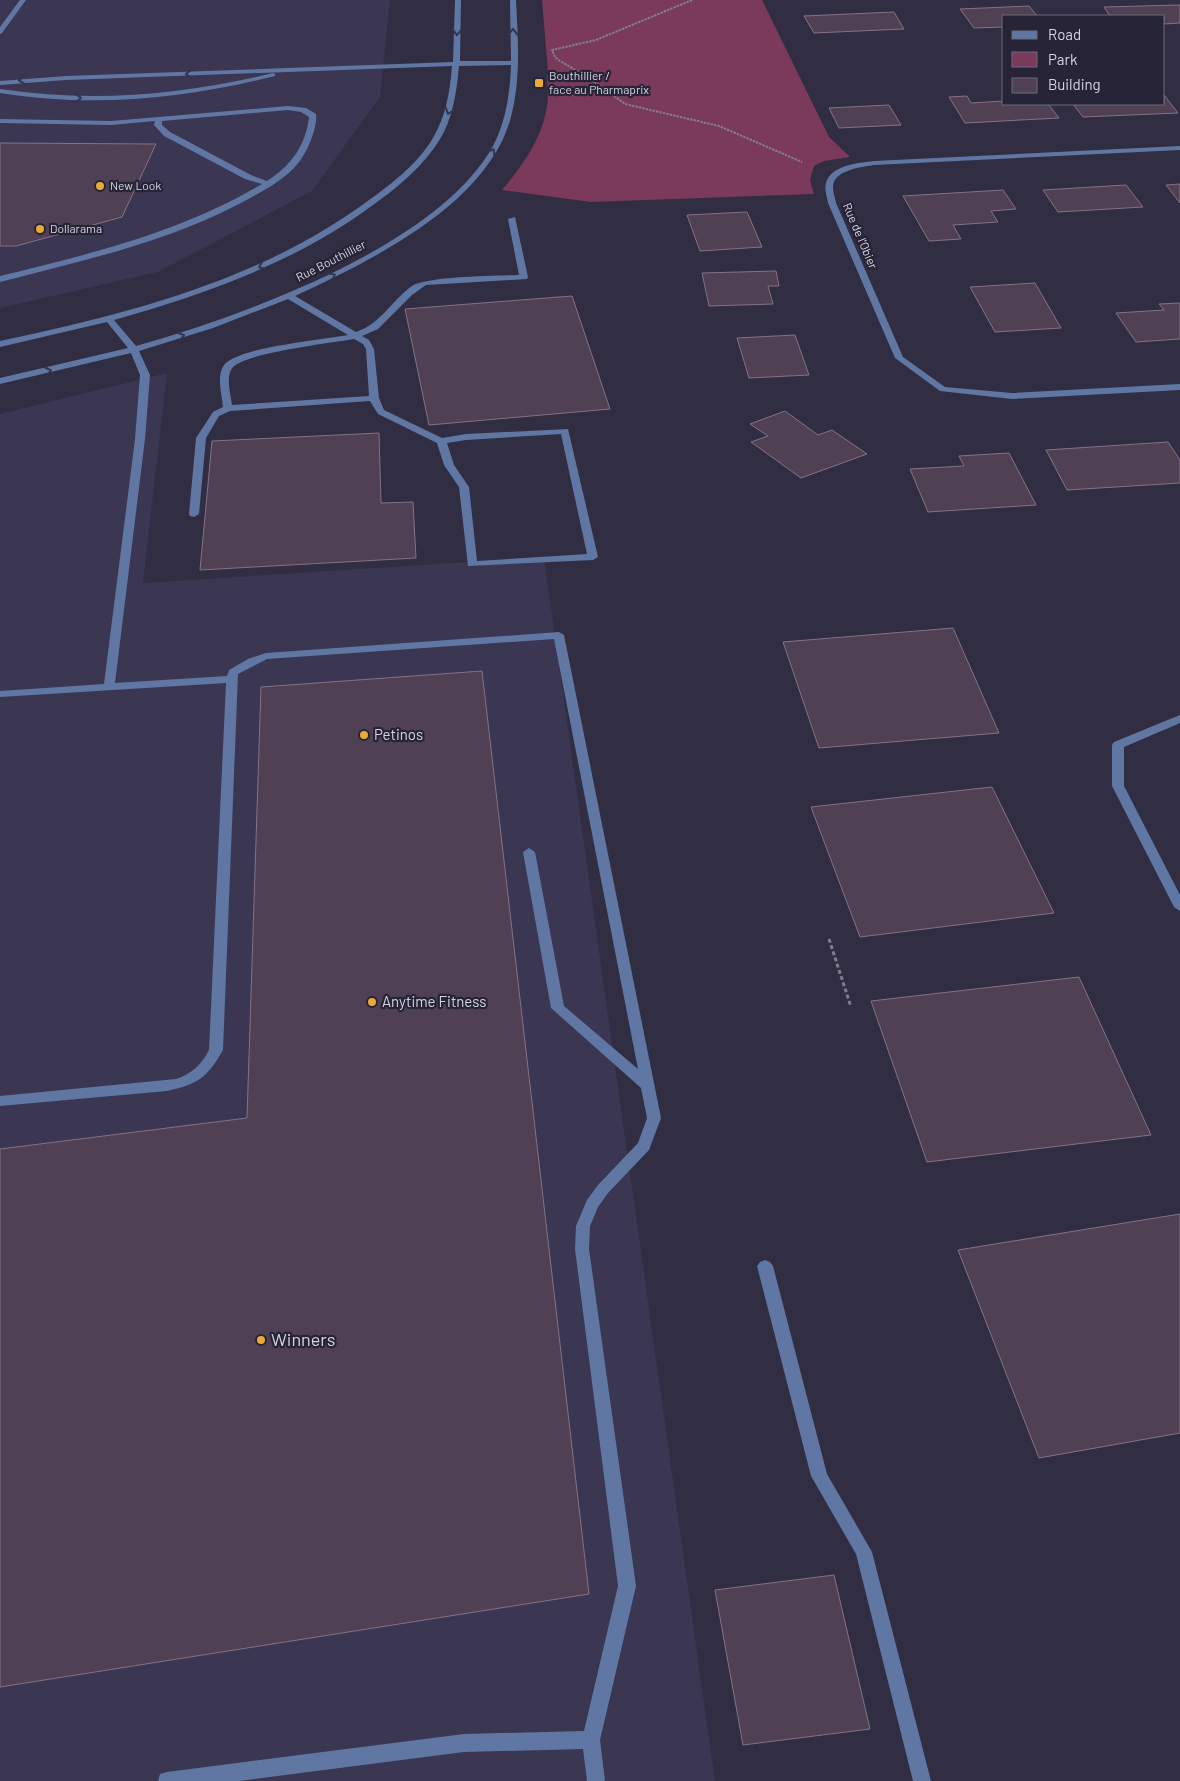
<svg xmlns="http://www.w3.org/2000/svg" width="1180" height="1781" font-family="Barlow,sans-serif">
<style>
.built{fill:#3b3652}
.green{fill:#7b3a5b}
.building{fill:#504053;stroke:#847388}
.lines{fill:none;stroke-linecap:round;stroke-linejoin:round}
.path-far1{stroke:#807d8f;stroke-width:2;stroke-dasharray:2.5 1;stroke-linecap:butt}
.path{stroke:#807d8f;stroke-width:3;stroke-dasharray:4 2.5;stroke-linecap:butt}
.minor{fill:#6077a3;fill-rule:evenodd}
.oneway{stroke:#32354d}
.poi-dot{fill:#e9ab38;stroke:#272438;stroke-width:2}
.labels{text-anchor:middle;stroke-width:4.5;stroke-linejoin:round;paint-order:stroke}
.far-poi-label{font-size:12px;fill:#d6d4e2;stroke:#272438;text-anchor:start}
.far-street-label{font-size:12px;fill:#d6d4e2;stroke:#272438}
.poi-label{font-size:15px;fill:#d6d4e2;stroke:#272438;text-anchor:start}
.near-poi-label{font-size:18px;fill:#d6d4e2;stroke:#272438;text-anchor:start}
</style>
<rect width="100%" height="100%" fill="#312d43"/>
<path class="built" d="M0 0H390L380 97 312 191 158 272 0 308Z
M167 373 143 583 544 557 715 1781H0V414Z"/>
<path class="green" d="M542 0H762L829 137 850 157 824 161 814 166 810 180 814 194 591 202 502 190C523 165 542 139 547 106 549 96 547 85 547 75L556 74V71H548Z"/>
<path class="building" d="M1180 5V23L1164 24V16H1110L1104 7Z
M1029 6 1037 16H1004V27L974 28 960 9Z
M894 12 904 29 814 33 804 16Z
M1164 95 1178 113 1083 117 1073 104H1164Z
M967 96 971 103 1004 101V104H1048L1059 118 965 123 949 97Z
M889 105 901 125 839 128 829 108Z
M0 143 156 144 122 217 16 246H0Z
M1180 184V203L1166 185Z
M1126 185 1143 207 1058 212 1043 190Z
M1003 190 1016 209 991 211 998 222 953 225 961 239 929 241 903 196Z
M747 212 762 247 700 251 687 215Z
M776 271 779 286H768L773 304 709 306 702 273Z
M1035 283 1061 328 995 332 970 287Z
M572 296 610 409 429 425 405 309Z
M1180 303V339L1136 342 1116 313 1164 310 1159 304Z
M795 335 809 375 749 378 737 338Z
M785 411 818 435 832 430 867 454 801 478 751 442 768 436 750 424Z
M379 433 381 503 413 502 416 558 200 570 212 441Z
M1168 442 1180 460V483L1067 490 1046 450Z
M1009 453 1036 505 928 512 910 469 964 466 959 456Z
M953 628 999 733 819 748 783 642Z
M482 671 589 1594 0 1687V1149L247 1118 261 687Z
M992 787 1054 913 860 937 811 807Z
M1079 977 1151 1135 927 1162 871 1001Z
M1180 1214V1433L1039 1458 958 1250Z
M834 1575 870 1729 743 1745 715 1590Z"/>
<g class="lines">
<path class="path-far1" d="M692 0 596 40 552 50 555 57 560 61 589 78 625 104 719 126 802 162"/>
<path class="path" d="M829 939 851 1007"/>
<path class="minor" d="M20 0H26L2 33 0 34V27Z
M455 0H461L460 61H511L510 0H516C518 39 521 79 511 117 488 205 370 261 295 296L356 332C381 324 392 300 412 286 428 276 497 276 519 275L508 219 515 217 528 277 527 279 426 285 412 295 378 329 362 336 369 340 374 349 379 398 384 410 442 438 466 434 568 429 598 557 593 560 468 566 459 487 444 465 437 443 378 414 370 401 230 411 219 416 206 438 199 514 194 517 190 516 189 514 196 438 213 412 223 407C222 395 216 376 224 365 239 347 322 340 348 335L288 299 213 328 139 351 150 375 145 439 115 683 227 676 229 670 248 659 266 653 559 632 564 635 661 1118 649 1150 608 1193 598 1207 590 1226 589 1249 636 1586 600 1740 605 1781H587L583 1749 464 1752 239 1781H158L160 1774 167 1772 464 1734 584 1731 618 1586 575 1249 576 1226 587 1200 598 1185 638 1143 647 1118 641 1088 551 1008 523 852 529 848 535 852 564 1006 638 1069 554 639 267 659 238 674 223 1050C208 1077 197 1085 167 1091L0 1106V1096L176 1079C192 1074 202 1064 209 1050L226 683 0 697V691L104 684 135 439 140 375 131 353 0 384V378L128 348 107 322 0 347V341C127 314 258 281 365 203 390 185 417 165 433 138 446 116 450 91 452 66L66 80 0 85V81L66 76 453 62ZM511 65C510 93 506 121 493 146 437 247 241 316 136 346L114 320C206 294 296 262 373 205 401 185 428 162 444 132 454 111 457 88 459 66ZM354 339 363 344 366 349 369 396 232 405C231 395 226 380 231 370 238 353 333 343 354 339ZM561 434 587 554 477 561 469 487 454 465 447 443 466 440Z
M273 73 275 74V76C184 99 94 108 0 93V89C93 103 182 95 273 73Z
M288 106 306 108 316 114C317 122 314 132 311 140 307 150 301 161 293 169 278 184 257 194 239 204 164 243 81 261 0 282V276C91 254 181 232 262 184L245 179 164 136 154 125 155 121 111 125 0 123V119L111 121ZM288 110 301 112 309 117C306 145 291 166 267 181L251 175 170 132 162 125V121Z
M1180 146V150L874 165C862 167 833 170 833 187 833 192 835 198 836 203L903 357 945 387 1012 393 1180 384V390L1012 399 940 391 895 358 828 203C827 197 824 189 826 183 831 165 858 163 874 161Z
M1180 715V723L1124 747V786L1180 895V911L1174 907 1112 786V745L1114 742Z
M765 1260 770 1262 773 1266 827 1474 872 1552 931 1781H913L856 1554 811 1476 757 1266 760 1262Z"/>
</g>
<defs><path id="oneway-chevron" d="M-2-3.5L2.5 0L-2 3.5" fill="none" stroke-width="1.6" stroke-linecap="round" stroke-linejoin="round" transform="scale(1.25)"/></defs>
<g class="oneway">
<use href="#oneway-chevron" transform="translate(457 32) rotate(93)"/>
<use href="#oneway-chevron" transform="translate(513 32) rotate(-89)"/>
<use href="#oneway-chevron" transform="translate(189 74) rotate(177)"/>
<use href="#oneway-chevron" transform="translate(22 80) rotate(174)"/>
<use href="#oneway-chevron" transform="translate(78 98)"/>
<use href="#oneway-chevron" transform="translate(449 111) rotate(108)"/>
<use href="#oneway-chevron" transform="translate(492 152) rotate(-58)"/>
<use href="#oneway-chevron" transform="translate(262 266) rotate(157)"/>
<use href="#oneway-chevron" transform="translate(332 276) rotate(-26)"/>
<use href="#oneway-chevron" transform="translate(181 336) rotate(-17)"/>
<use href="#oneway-chevron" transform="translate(48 371) rotate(-12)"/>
</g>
<g class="poi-dot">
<rect x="534" y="78" width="10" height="10" rx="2.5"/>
<circle cx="100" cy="186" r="5"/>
<circle cx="40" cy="229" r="5"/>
<circle cx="364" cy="735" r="5"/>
<circle cx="372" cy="1002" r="5"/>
<circle cx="261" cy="1340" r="5"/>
</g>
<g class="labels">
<g class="far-poi-label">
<text x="549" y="80">Bouthillier /<tspan x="549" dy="14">face au Pharmaprix</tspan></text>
<text x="110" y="190">New Look</text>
<text x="50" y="233">Dollarama</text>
</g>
<g class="far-street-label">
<text transform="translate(860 236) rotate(67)" y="4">Rue de l'Obier</text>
<text transform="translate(331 261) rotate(-27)" y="4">Rue Bouthillier</text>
</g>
<g class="poi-label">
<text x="374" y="740">Petinos</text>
<text x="382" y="1007">Anytime Fitness</text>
</g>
<g class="near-poi-label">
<text x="271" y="1346">Winners</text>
</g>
</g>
<rect x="1002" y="15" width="162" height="90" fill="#272438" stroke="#6d6a7c"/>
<rect x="1012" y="31" width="25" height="8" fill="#6077a3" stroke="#6d6a7c"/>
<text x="1048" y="40" font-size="15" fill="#d6d4e2">Road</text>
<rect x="1012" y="52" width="25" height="15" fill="#7b3a5b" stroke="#6d6a7c"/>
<text x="1048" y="65" font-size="15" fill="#d6d4e2">Park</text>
<rect x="1012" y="78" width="25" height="15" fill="#504053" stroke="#6d6a7c"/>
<text x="1048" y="90" font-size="15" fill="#d6d4e2">Building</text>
</svg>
